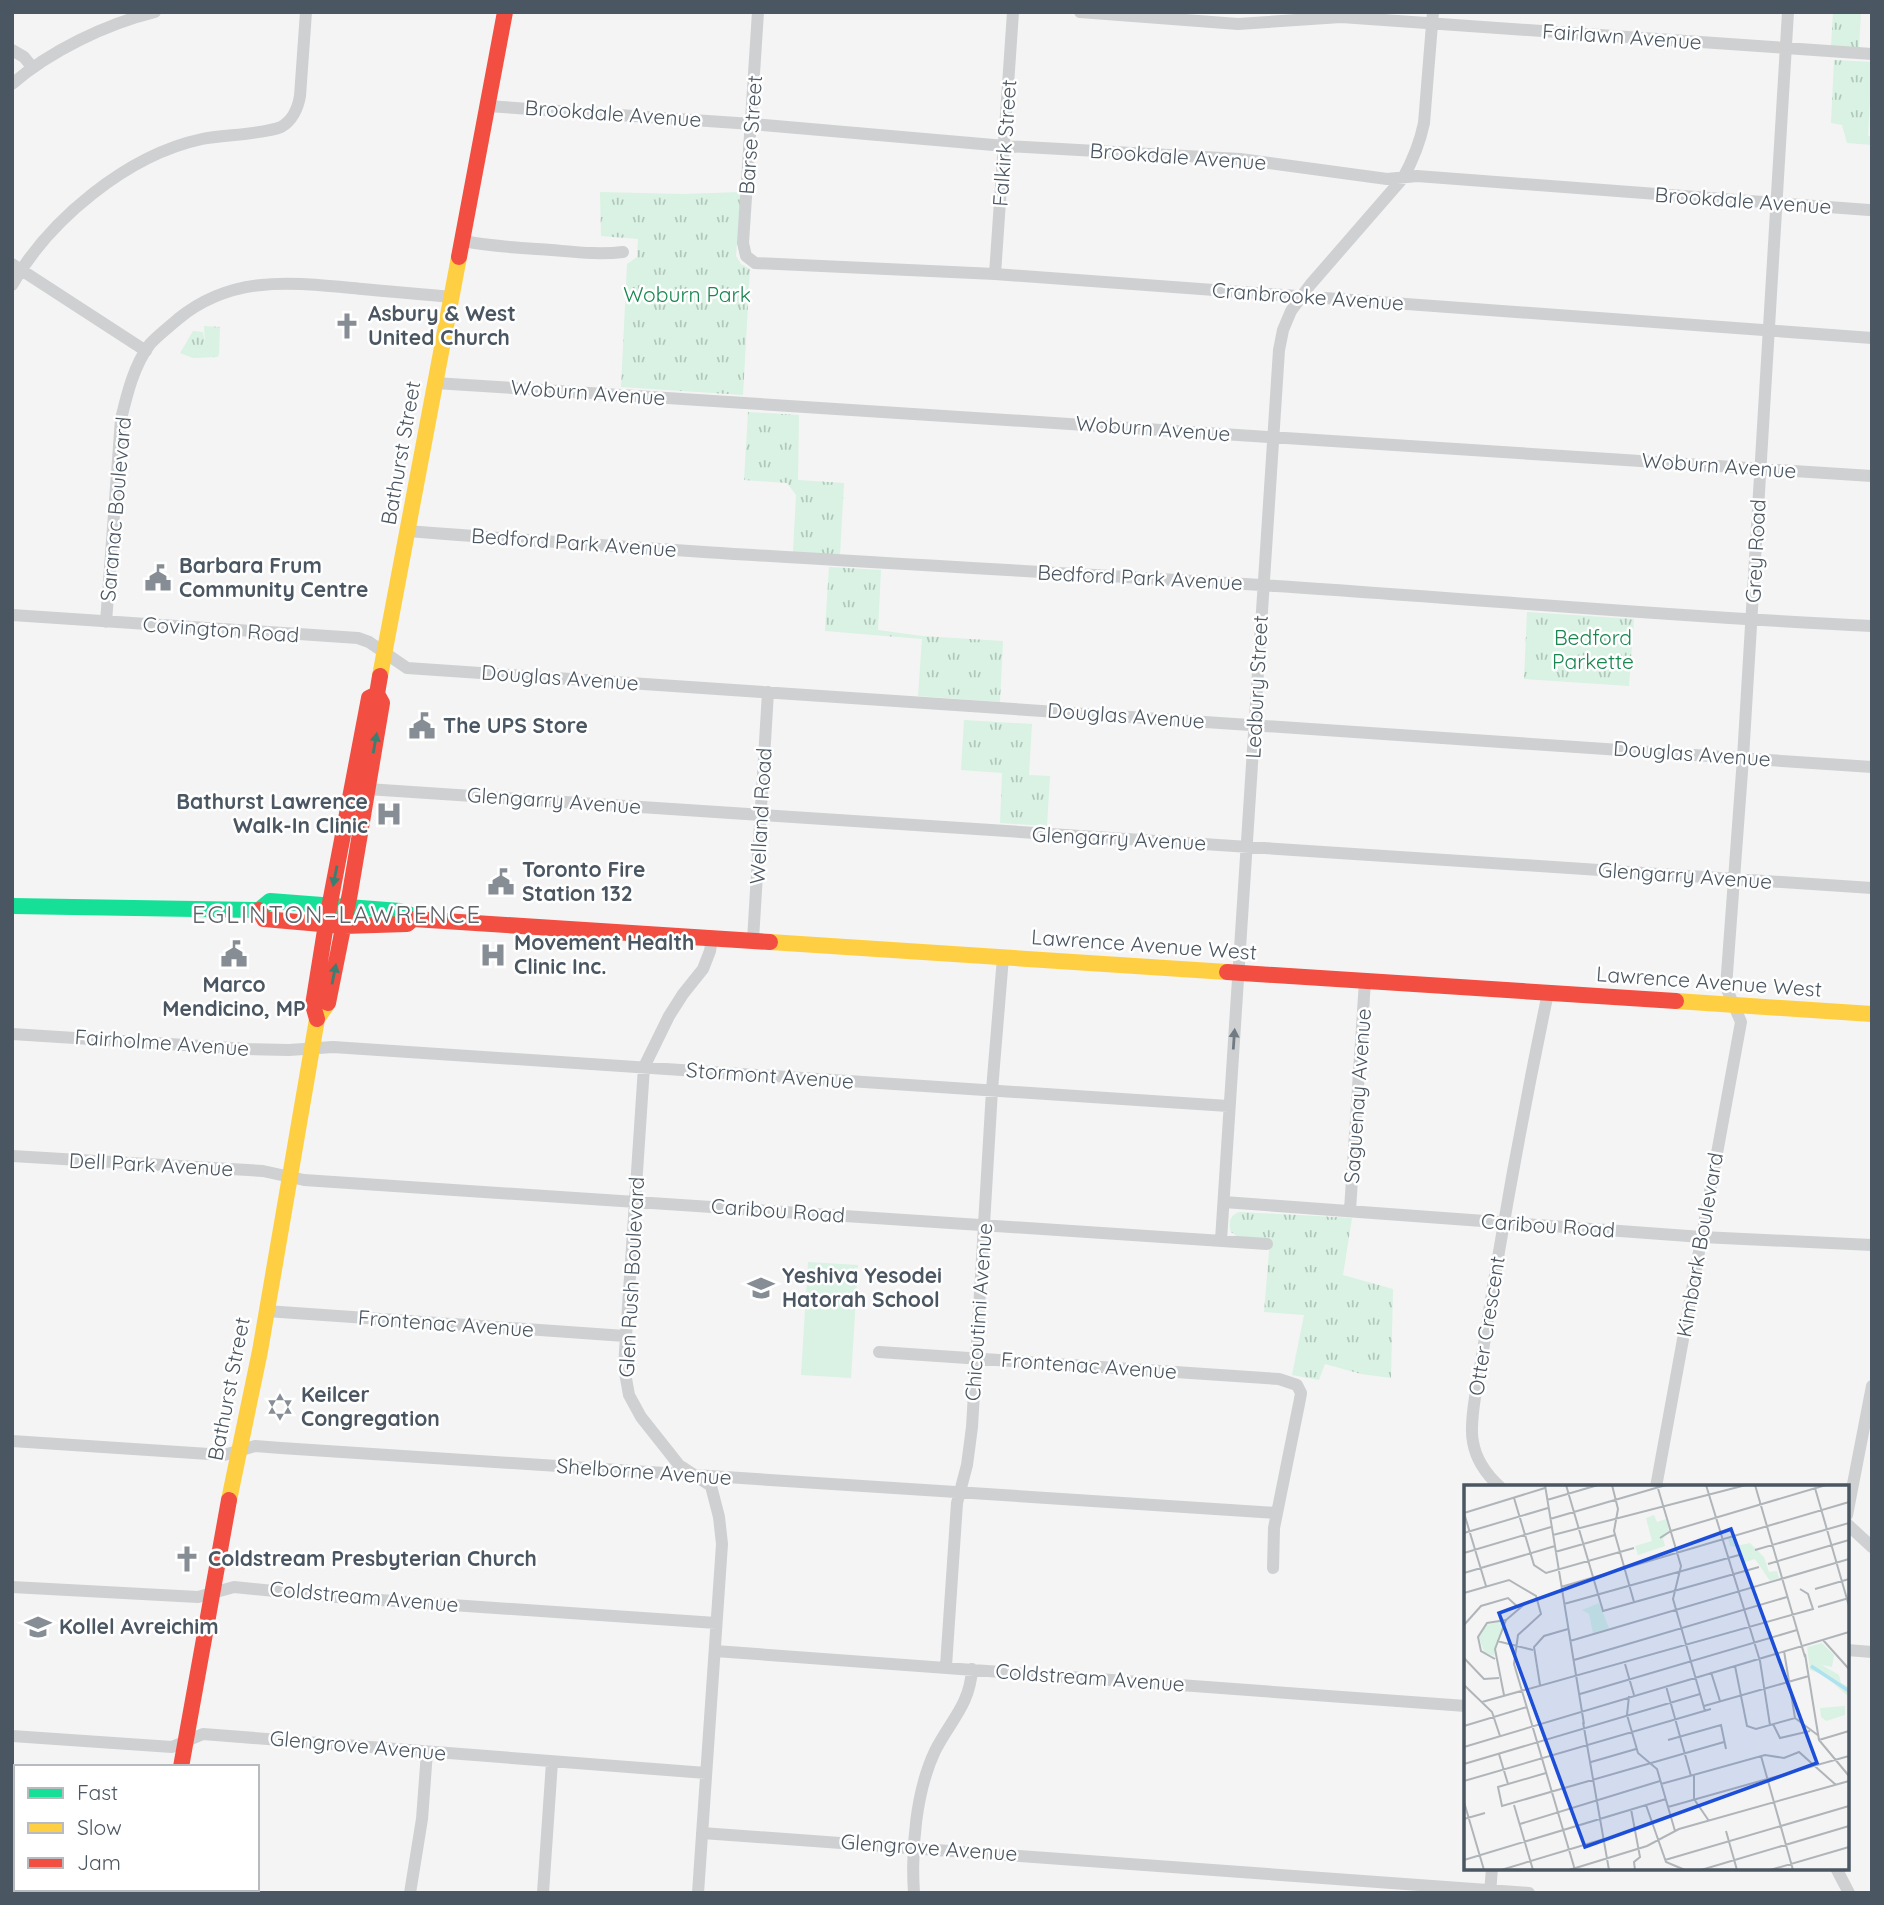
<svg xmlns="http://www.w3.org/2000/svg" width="1884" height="1905" font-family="Quicksand,sans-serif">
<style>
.green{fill:#d9f2e3}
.park{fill:url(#park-tufts)}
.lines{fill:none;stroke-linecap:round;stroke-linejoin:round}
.street{stroke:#ced0d2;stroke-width:12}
.fast{stroke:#16e098;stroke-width:16}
.slow{stroke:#ffcf43;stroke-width:16}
.jam{stroke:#f24e42;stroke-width:16}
.oneway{fill:#3a7f72}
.oneway2{fill:#727b83}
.labels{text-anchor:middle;stroke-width:5;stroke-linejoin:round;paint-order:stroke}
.street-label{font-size:21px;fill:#4a5661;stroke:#fff}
.park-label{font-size:21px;fill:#17864f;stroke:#fff}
.poi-label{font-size:21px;font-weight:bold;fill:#4a5661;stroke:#fff;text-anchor:start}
.quarter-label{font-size:24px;letter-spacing:2px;fill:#5f6368;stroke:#fff}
.inset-river{fill:none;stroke:#aee2f0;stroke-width:3.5}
.inset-road{fill:none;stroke:#b0b5b9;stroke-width:2}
.view{fill:#1d4ed8;fill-opacity:0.15;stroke:#1d4ed8;stroke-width:3.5}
.inset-edge{fill:none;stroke:#4a5661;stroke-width:3.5}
</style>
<defs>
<pattern id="park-tufts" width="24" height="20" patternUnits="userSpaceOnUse" patternTransform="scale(1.75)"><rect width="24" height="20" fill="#d9f2e3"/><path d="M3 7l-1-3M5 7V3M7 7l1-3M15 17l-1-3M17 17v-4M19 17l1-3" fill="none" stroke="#b2c7bb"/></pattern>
</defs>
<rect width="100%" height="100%" fill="#f4f4f4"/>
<path class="green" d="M808 1262 858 1265 851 1378 801 1375Z"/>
<path class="park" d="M1833 12H1861L1859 48 1831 46Z
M1834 60 1872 62 1868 136 1872 137V145L1847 143 1842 125 1831 123Z
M600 192 682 194 741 192 736 256 741 264 750 269 743 395 621 387 627 264 637 257 638 239 601 236Z
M204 326 220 327 219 354 217 357 193 358 180 353 193 331 203 332 205 343Z
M748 412 799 415 798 480 844 483 840 555 793 552 796 495 787 483 744 480Z
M829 567 881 570 878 630 922 636 1003 641 1000 702 918 696 922 639 825 631Z
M1527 612 1634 619 1629 686 1524 679Z
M964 720 1032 724 1029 775 1050 776 1047 826 1000 823 1002 773 961 770Z
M1240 1212 1352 1218 1343 1275 1393 1289 1391 1378 1361 1374 1325 1364 1319 1380 1292 1375 1304 1315 1264 1312 1270 1240 1239 1238 1231 1232C1228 1223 1230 1214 1240 1212Z"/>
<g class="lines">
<path class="street" d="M758 12 743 243 746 256 755 263 995 274 1872 338
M1080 12 1238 24 1341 17 1872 54
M12 50 24 57 32 67
M12 84C50 51 106 24 155 12
M487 106 752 124 1005 146 1240 159 1387 179 1417 176 1869 210
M464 241C493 247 522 248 551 250 575 252 599 255 623 252
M12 264 146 351
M995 274 1013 12
M12 285C49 220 127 155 202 139 222 135 265 134 281 127 292 121 298 108 300 96L306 12
M435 383 1872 476
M408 531C697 554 987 568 1276 586 1475 599 1673 617 1872 626
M12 615 358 638 369 642 407 668 1872 767
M106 622 121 419C127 394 134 365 150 344 158 335 169 327 178 319 234 273 295 283 362 289 392 292 422 294 452 297
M367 789 1872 888
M753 940 768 692
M12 1034 248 1049 289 1050 333 1047 1228 1106
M12 1156 263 1171 304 1180 1267 1244
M1224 1202 1702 1237 1872 1245
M1350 1210 1365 981
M1221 1240 1279 350 1283 330 1291 311 1310 285 1403 178C1413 160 1420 142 1424 123L1433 12
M266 1311 625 1336
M879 1352 1279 1379 1297 1385 1301 1393 1300 1399 1274 1528 1273 1568
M12 1441 224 1455 255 1446 281 1448 1277 1513
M1500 1487C1488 1476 1476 1460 1473 1442 1468 1420 1482 1362 1485 1337 1503 1222 1524 1107 1548 993
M1656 1487 1741 1022 1726 987 1743 758 1788 12
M1847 1515 1872 1386
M1847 1524 1872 1547
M12 1587 198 1597 234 1587 336 1597 716 1623
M1847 1650 1872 1652
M715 1651 1466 1706
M946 1666 957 1503 967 1465 972 1427 992 1090 1003 957
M12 1736 172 1747 203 1734 706 1773
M702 1833 1529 1893
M12 1862 16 1868
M1836 1868 1849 1893
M12 1887H16
M55 1889 113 1893
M410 1893 422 1819 427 1752
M543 1893 552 1762
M698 1893 722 1544 719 1517 711 1486 679 1465 641 1417 629 1395 624 1367 644 1067 669 1016 683 994 703 969 710 951 712 938
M914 1893C911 1849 916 1791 935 1751 950 1721 970 1705 972 1669
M1490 1893 1492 1868"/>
<path class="fast" d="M12 906 259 910 270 901 400 911 411 915 413 919"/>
<path class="slow" d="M380 676 459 257
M770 942 1227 972
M1676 1001 1872 1014
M229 1500 260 1351 317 1019 328 1003
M159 1893 160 1889"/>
<path class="jam" d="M459 257 505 12
M259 910 264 919 344 926 407 924 413 919 770 942
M1227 972 1676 1001
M328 1003 350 893 382 703 377 694 380 676
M317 1019 313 1005 326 924 369 698 377 694
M181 1767 229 1500"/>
</g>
<defs><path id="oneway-solid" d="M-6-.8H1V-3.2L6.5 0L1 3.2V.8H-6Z" transform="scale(1.75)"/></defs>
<g class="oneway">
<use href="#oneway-solid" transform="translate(375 743) rotate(-80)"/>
<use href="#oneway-solid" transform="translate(335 876) rotate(101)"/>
<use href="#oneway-solid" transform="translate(334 974) rotate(-79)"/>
</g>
<use class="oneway2" href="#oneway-solid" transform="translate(1234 1039) rotate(-86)"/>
<defs>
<g id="church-bare" transform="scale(2.1)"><path d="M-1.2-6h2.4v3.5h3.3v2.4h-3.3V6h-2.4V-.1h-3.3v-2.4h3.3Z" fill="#868d94" stroke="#fff" stroke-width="2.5" paint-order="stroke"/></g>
<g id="civic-bare" transform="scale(2.1)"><path d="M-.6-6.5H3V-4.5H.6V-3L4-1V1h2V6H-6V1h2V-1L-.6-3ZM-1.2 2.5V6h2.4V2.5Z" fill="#868d94" stroke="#fff" stroke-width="2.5" paint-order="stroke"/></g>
<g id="hospital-bare" transform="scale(2.1)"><path d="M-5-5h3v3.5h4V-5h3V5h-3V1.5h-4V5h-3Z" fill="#868d94" stroke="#fff" stroke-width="2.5" paint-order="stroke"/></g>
<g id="school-bare" transform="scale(2.1)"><path d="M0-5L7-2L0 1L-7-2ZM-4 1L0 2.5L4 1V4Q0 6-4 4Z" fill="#868d94" stroke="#fff" stroke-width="2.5" paint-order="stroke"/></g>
<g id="synagogue-bare" transform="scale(2.1)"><path d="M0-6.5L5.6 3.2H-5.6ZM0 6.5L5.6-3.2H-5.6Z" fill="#868d94" stroke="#fff" stroke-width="2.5" paint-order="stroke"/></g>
<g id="university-bare" transform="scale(2.1)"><path d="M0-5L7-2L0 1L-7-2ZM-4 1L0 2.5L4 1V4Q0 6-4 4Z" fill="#868d94" stroke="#fff" stroke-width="2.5" paint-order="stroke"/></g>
</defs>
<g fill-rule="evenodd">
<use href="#church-bare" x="347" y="326"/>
<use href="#civic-bare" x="158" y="578"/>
<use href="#civic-bare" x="422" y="726"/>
<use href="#hospital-bare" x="389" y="814"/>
<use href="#civic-bare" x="501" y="882"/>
<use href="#civic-bare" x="234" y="954"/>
<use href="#hospital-bare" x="493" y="955"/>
<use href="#school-bare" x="761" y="1288"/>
<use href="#synagogue-bare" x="280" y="1407"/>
<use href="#church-bare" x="187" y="1559"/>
<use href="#university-bare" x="38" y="1627"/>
</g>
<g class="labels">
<g class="street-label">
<text transform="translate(1622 37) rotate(4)" y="7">Fairlawn Avenue</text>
<text transform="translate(613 114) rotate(4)" y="7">Brookdale Avenue</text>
<text transform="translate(751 135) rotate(-86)" y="7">Barse Street</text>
<text transform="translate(1005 143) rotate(-86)" y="7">Falkirk Street</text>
<text transform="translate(1178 157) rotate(4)" y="7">Brookdale Avenue</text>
<text transform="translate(1743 201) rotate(4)" y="7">Brookdale Avenue</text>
<text transform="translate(1308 297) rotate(4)" y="7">Cranbrooke Avenue</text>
<text transform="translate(588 393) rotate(4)" y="7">Woburn Avenue</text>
<text transform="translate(1153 429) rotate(4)" y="7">Woburn Avenue</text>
<text transform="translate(401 453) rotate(-80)" y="7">Bathurst Street</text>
<text transform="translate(1719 466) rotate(4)" y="7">Woburn Avenue</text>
<text transform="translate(116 509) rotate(-85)" y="7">Saranac Boulevard</text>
<text transform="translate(574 543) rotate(4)" y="7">Bedford Park Avenue</text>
<text transform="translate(1756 551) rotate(-87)" y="7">Grey Road</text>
<text transform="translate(1140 578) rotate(3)" y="7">Bedford Park Avenue</text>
<text transform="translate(221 630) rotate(4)" y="7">Covington Road</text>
<text transform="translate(560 678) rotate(4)" y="7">Douglas Avenue</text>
<text transform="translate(1257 687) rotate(-87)" y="7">Ledbury Street</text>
<text transform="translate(1126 716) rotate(4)" y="7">Douglas Avenue</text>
<text transform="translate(1692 754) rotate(4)" y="7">Douglas Avenue</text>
<text transform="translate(554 801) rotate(4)" y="7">Glengarry Avenue</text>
<text transform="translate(761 816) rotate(-87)" y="7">Welland Road</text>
<text transform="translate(1119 839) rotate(3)" y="7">Glengarry Avenue</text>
<text transform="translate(1685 876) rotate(4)" y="7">Glengarry Avenue</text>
<text transform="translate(1144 945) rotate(4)" y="7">Lawrence Avenue West</text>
<text transform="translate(1709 982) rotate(4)" y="7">Lawrence Avenue West</text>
<text transform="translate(162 1043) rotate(4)" y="7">Fairholme Avenue</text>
<text transform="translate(770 1076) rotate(4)" y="7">Stormont Avenue</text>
<text transform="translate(1358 1096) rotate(-86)" y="7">Saguenay Avenue</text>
<text transform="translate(151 1165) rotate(3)" y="7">Dell Park Avenue</text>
<text transform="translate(778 1211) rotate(4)" y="7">Caribou Road</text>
<text transform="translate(1548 1226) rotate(4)" y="7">Caribou Road</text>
<text transform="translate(1700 1245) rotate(-80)" y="7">Kimbark Boulevard</text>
<text transform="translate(632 1277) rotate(-87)" y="7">Glen Rush Boulevard</text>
<text transform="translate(979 1312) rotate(-86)" y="7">Chicoutimi Avenue</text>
<text transform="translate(446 1324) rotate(4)" y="7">Frontenac Avenue</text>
<text transform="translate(1487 1326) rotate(-81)" y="7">Otter Crescent</text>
<text transform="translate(1089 1366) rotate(4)" y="7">Frontenac Avenue</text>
<text transform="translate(229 1389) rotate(-79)" y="7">Bathurst Street</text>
<text transform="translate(644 1472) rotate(4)" y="7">Shelborne Avenue</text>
<text transform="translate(364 1597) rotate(5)" y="7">Coldstream Avenue</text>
<text transform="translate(1090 1678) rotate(4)" y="7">Coldstream Avenue</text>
<text transform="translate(358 1746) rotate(5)" y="7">Glengrove Avenue</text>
<text transform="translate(929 1848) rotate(4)" y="7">Glengrove Avenue</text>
</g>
<g class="park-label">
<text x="687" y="302">Woburn Park</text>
<text x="1593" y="645">Bedford<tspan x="1593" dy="24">Parkette</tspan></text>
</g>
<g class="poi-label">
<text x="368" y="321">Asbury &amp; West<tspan x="368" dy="24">United Church</tspan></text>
<text x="179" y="573">Barbara Frum<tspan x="179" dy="24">Community Centre</tspan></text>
<text x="443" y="733">The UPS Store</text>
<text x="368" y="809" text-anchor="end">Bathurst Lawrence<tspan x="368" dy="24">Walk-In Clinic</tspan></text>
<text x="522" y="877">Toronto Fire<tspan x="522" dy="24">Station 132</tspan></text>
<text x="514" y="950">Movement Health<tspan x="514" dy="24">Clinic Inc.</tspan></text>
<text x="234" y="992" text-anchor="middle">Marco<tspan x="234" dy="24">Mendicino, MP</tspan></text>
<text x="782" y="1283">Yeshiva Yesodei<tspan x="782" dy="24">Hatorah School</tspan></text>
<text x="301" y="1402">Keilcer<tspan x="301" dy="24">Congregation</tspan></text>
<text x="208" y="1566">Coldstream Presbyterian Church</text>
<text x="59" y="1634">Kollel Avreichim</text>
</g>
<g class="quarter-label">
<text x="337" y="923">EGLINTON–LAWRENCE</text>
</g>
</g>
<g transform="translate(1464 1485)">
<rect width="385" height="385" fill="#f4f4f4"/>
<path d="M358 158 370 170 368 182 345 177 343 162Z" fill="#d9f2e3"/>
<path d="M351 176 375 190 377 198 385 202V212L360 190 346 185 345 177Z" fill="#d9f2e3"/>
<path d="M190 30 193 37 202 34 205 45 199 54 201 61 174 70 171 61 188 56 182 33ZM269 52 272 61 286 58 300 72 305 87 313 86 315 93 306 96 291 74 278 78 273 62 266 61 264 53ZM135 118 145 143 129 148 125 129 118 125ZM40 136 30 171 20 167 15 152 22 140ZM381 221V230L362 236 357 232 356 223Z" fill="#d9f2e3"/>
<path class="inset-river" d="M347 181 385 206"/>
<path class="inset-road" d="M81 0 120 239M102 0 139 126 295 82M148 0 154 24 150 46 170 117M193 0 217 81 209 114 241 226M242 0 296 176 306 240M291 0 341 172M351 3 385 121M50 13 70 80 82 88 170 63M83 15 134 0M0 28 81 3M0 28 22 101M86 34 202 0M0 48 84 23M89 50 282 0M196 53 207 46 362 0M291 65 385 38M91 67 151 50M0 68 87 42M304 79 385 55M0 88 91 61M97 102 385 17M351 104 385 94M0 108 45 95 72 111 77 129 54 150 50 179 111 385M100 119 275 70M354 122 385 113M0 140 17 121 44 113 55 123M359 155 385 184M33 156 69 165M106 156 385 74M320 166 331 233M341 169 355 255 385 291M0 173 20 194 35 193M31 174 17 166 14 152 23 138 42 135M110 175 323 112M161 179 170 210M271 181 283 241 292 244 331 233 355 251M247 187 256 216M0 200 28 227 36 251M76 200 70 162 80 151 104 144M202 201 227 291M116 209 333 145M40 210 31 164 42 135 62 118 98 106M165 211 163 230 174 268 193 284 211 346M18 217 349 124 344 109 336 104M240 221 345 191M119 237 145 385M309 239 316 253 346 246M0 241 63 222M204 255 257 240 262 264M355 255 385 246M0 262 385 147M35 269 44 299M297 271 329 385M127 277 172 264M0 279 236 209M82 288 34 302 38 321 260 257M230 290V314L245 336M0 296 247 224M197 299 301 270 320 273 335 267 372 300M0 317 20 385M50 320 69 385M182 320 202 377 221 385M204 322 385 271M167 324 176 372 170 377 171 385M0 334 21 328M56 339 196 296M262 346 273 385M0 375 202 314M201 375 385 321M37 385 140 354M105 385 183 361 215 344 385 296M237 385 385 341M306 385 385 362"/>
<path class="view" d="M267 44 353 278 121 362 35 128Z"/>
<rect width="385" height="385" class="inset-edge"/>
</g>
<rect width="1884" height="1905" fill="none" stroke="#4a5661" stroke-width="28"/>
<rect x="14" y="1765" width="245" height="126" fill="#ffffff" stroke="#b7bbc0" stroke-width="2"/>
<rect x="28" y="1788" width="35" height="10" fill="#16e098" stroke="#b7bbc0" stroke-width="2"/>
<text x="77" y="1800" font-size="21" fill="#4a5661">Fast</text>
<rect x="28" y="1823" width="35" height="10" fill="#ffcf43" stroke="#b7bbc0" stroke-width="2"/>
<text x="77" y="1835" font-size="21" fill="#4a5661">Slow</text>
<rect x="28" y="1858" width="35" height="10" fill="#f24e42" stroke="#b7bbc0" stroke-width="2"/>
<text x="77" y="1870" font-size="21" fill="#4a5661">Jam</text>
</svg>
